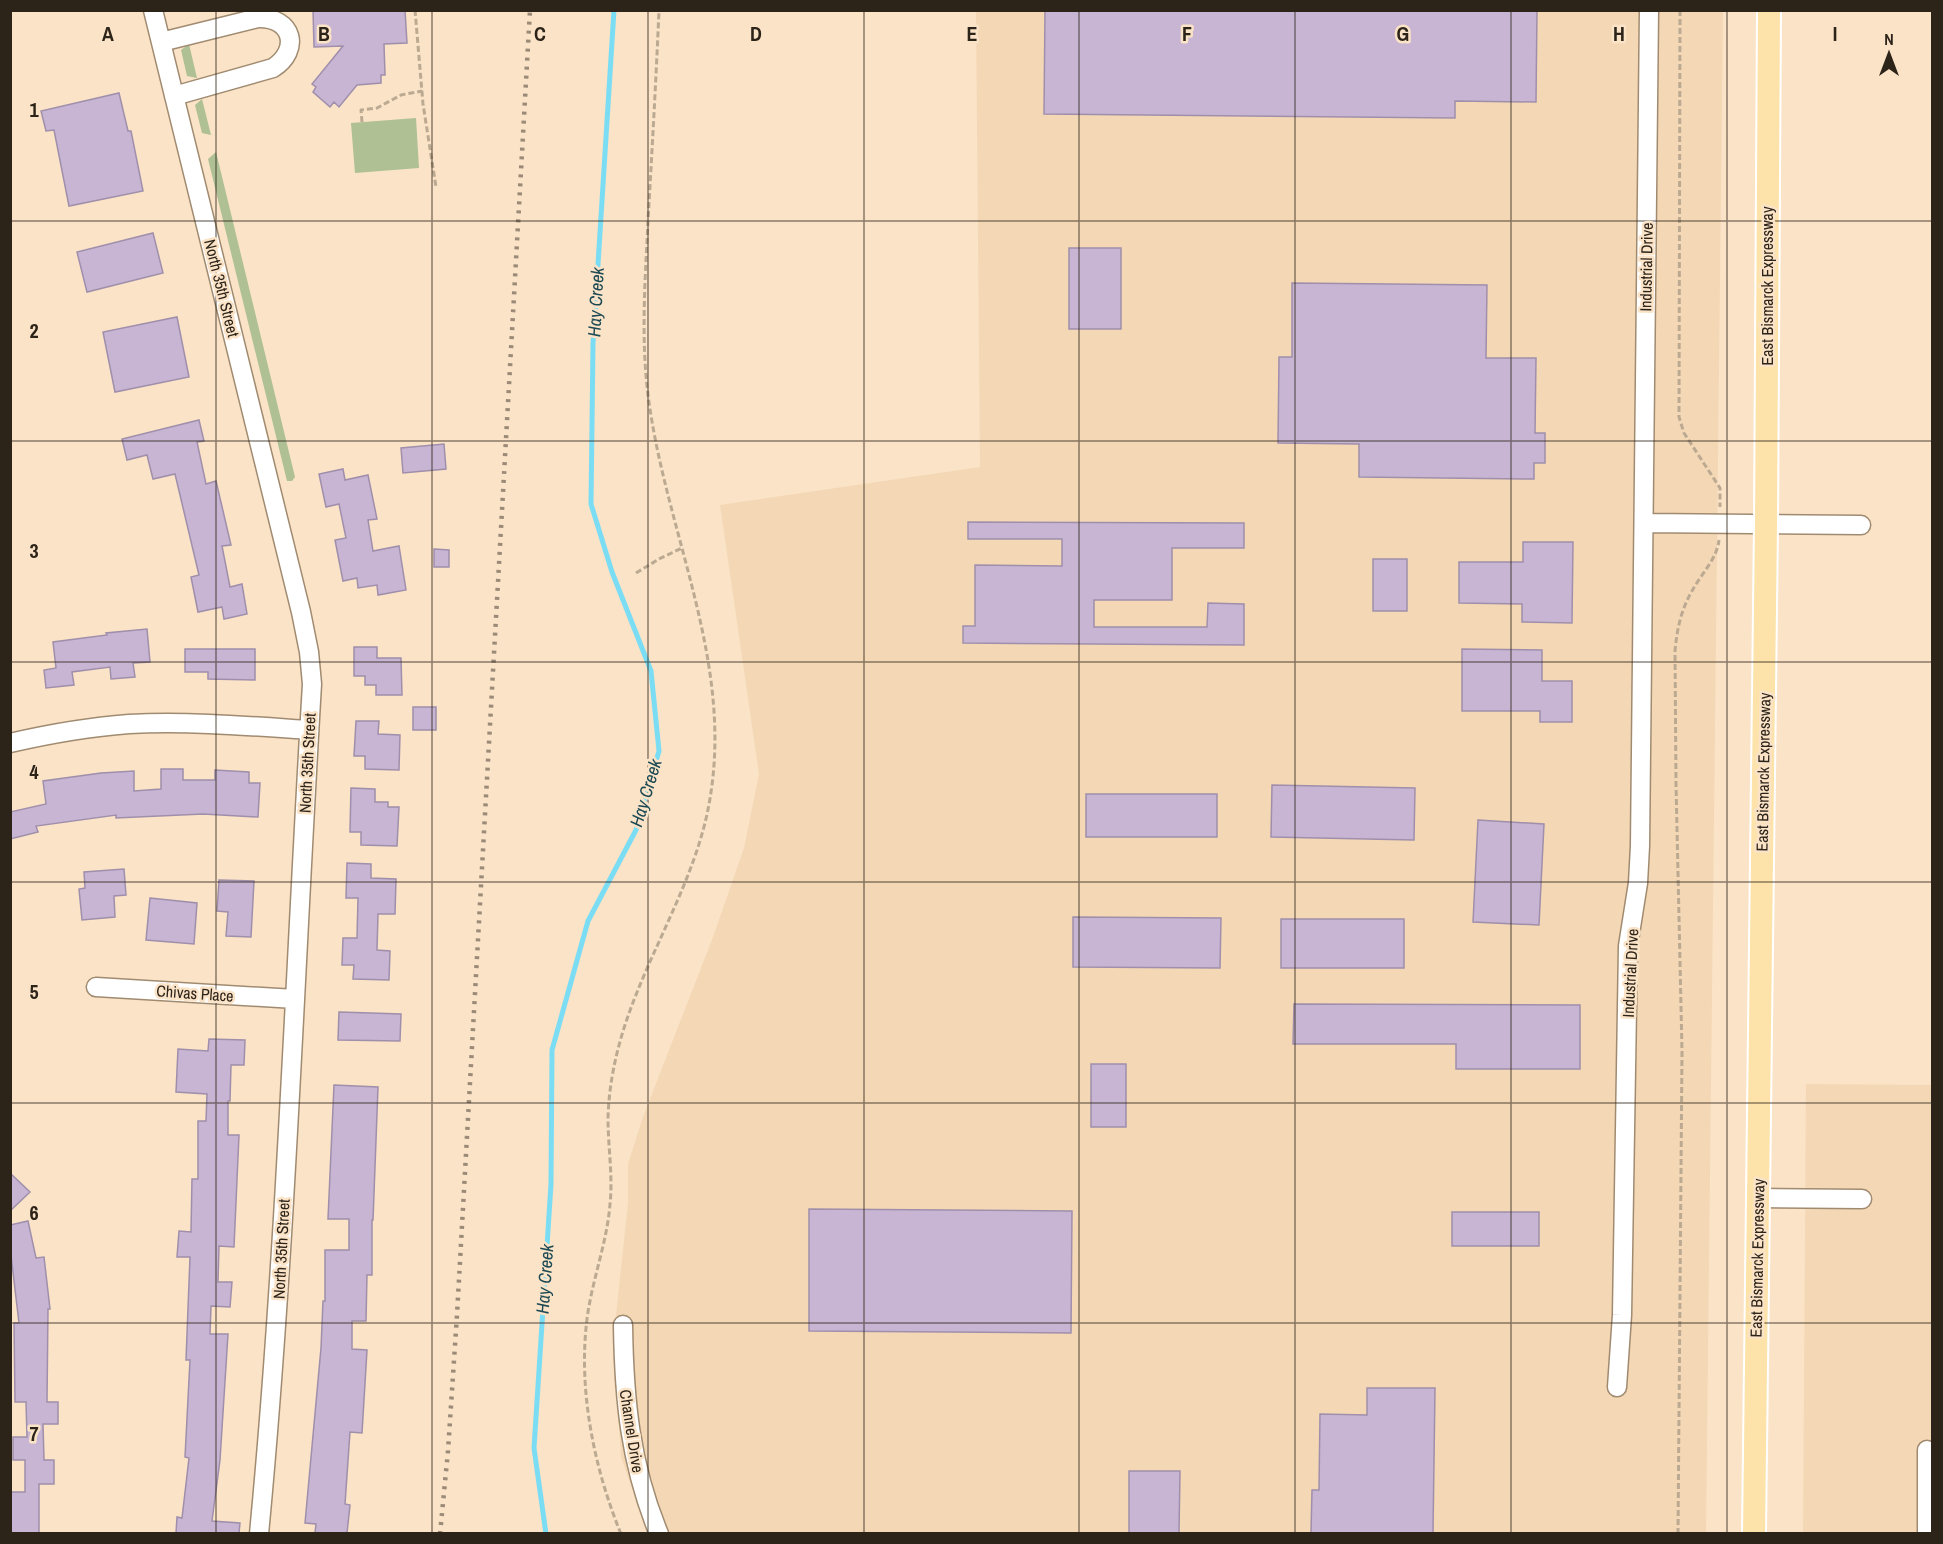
<svg xmlns="http://www.w3.org/2000/svg" width="1943" height="1544" font-family="'Archivo Narrow',sans-serif">
<style>
.built{fill:#f4d8b5}
.green{fill:#aec094}
.lines{fill:none;stroke-linecap:round;stroke-linejoin:round}
.stream{stroke:#7bddf4;stroke-width:5}
.building{fill:#c7b5d3;stroke:#a08fab;stroke-width:1.5}
.minor-casing{stroke:#a08b71;stroke-width:21}
.major-casing{stroke:#fff;stroke-width:26}
.path{stroke:#bba992;stroke-width:3;stroke-dasharray:6 3;stroke-linecap:butt}
.minor{stroke:#fff;stroke-width:18}
.major{stroke:#fde3aa;stroke-width:22}
.rail{stroke:#9b8a77;stroke-width:4.5;stroke-dasharray:3 6;stroke-linecap:butt}
.grid{fill:none;stroke:#2c2319;stroke-width:1.5;stroke-opacity:0.55}
.labels{text-anchor:middle;stroke-width:5;stroke-linejoin:round;paint-order:stroke}
.street-label{font-size:16px;fill:#2c2319;stroke:#fae3c7}
.water-label{font-size:18px;font-style:italic;fill:#1c4953;stroke:#fae3c7}
.grid-label{font-size:20px;text-anchor:middle;font-weight:bold;fill:#2c2319;stroke:#fae3c7;stroke-width:5;stroke-linejoin:round;paint-order:stroke}
</style>
<rect width="100%" height="100%" fill="#fae3c7"/>
<path class="built" d="M976 11H1723L1706 1533H648L621 1457 613 1343 628 1203V1164L643 1117 713 937 744 848 759 774 720 505 980 467Z
M1806 1084 1932 1085V1533L1803 1534Z"/>
<path class="green" d="M189 44 197 78 187 76 181 50Z
M202 99 211 135 202 133 195 105Z
M416 118 419 168 355 173 351 123Z
M216 152 295 477 292 481H287L208 159Z"/>
<g class="lines">
<path class="stream" d="M546 1534 534 1448 551 1184 552 1050 588 921 636 830 659 751 651 671 612 572 591 504 593 344 614 10"/>
</g>
<path class="building" d="M313 10H405L407 43 384 44 385 75H381V83L357 85 339 107 334 102 330 107 313 92 316 87 312 84 343 46 314 47Z
M1045 10H1537L1536 102 1455 101V118L1044 114Z
M119 93 128 131H131L143 191 69 206 54 130 46 131 41 111Z
M153 233 163 273 87 292 77 252Z
M1069 248H1121V329H1069Z
M1292 283 1487 285 1486 358H1536L1535 433H1545V463H1534V479L1359 477V444L1278 443 1279 357H1292Z
M177 317 189 377 115 392 103 332Z
M199 420 204 441 197 442 206 484 216 481 231 545 222 546 230 587 242 584 247 614 224 619 222 607 198 612 191 577 199 575 175 474 153 479 147 455 127 460 122 439Z
M444 444 446 469 403 473 401 448Z
M343 469 345 480 368 475 377 519 368 520 373 551 399 546 406 590 378 595 377 585 358 588 357 578 343 581 335 540 346 538 339 504 326 507 319 474Z
M968 522 1244 523V548H1172V600H1094V627H1207L1208 603 1244 604V645L963 643V626H975V565L1062 566V539H968Z
M1523 542H1573L1572 623 1522 622V604L1459 603V562H1523Z
M434 549 449 550V567H434Z
M1373 559H1407V611H1373Z
M147 629 150 662 133 663 135 677 111 679 110 667 72 672 74 685 46 688 44 670 56 668 53 642 107 635 106 633Z
M354 647H377V658H401L402 695H376V685H365V676H354Z
M185 649H255V680L208 679V672H185Z
M1462 649 1542 650V681H1572V722H1540V711H1462Z
M413 707H436V730H413Z
M356 721H379L378 734 400 735 399 770 365 769V756H354Z
M161 769H183V780H215V770L249 772V783H260L258 817 203 814 116 818V815L36 826 38 832 10 839V812L46 804 43 781 101 773 134 771V791L161 789Z
M1272 785 1415 788 1414 840 1271 837Z
M351 788 375 789V802H388V807H399L397 846 361 845V832H350Z
M1086 794H1217V837H1086Z
M1478 820 1544 824 1539 925 1473 922Z
M347 863 371 864V878L396 879 395 914H378L377 950 390 951 389 980 353 979 354 965H342L343 938H357L358 898H346Z
M124 869 126 895 114 896 115 917 82 920 79 889 85 888 84 872Z
M219 880 254 881 251 937 226 936 228 912 217 911Z
M150 898 197 903 194 944 146 940Z
M1073 917 1221 918 1220 968 1073 967Z
M1281 919H1404V968H1281Z
M1294 1004 1580 1005V1069H1456V1044H1293Z
M339 1012 401 1014 400 1041 338 1040Z
M209 1039 245 1040 244 1065H231L230 1101H228V1135H239L234 1247 219 1246 218 1282H232L230 1307 211 1306 210 1334H228L220 1460 212 1521 240 1523 239 1533H176L177 1517 182 1518 189 1458 185 1457 190 1360H186L190 1257H177L179 1231 191 1232 192 1179H198V1121H206L207 1094 176 1092 178 1049 208 1051Z
M1091 1064H1126V1127H1091Z
M334 1085 378 1087 373 1220H372V1275H367L366 1321H352V1349L367 1350 362 1433 350 1432 345 1504 350 1505 347 1533H315L316 1524 305 1523 321 1348 323 1301H325V1250H349V1219H328Z
M10 1173 30 1192 10 1211Z
M809 1209 1072 1211 1071 1333 809 1331Z
M1452 1212H1539V1246H1452Z
M28 1221 36 1258 44 1257 50 1309H48L47 1402H58V1424H43L44 1460H54V1484H39V1533H11V1492H25V1460H13V1437H27L26 1402H15L14 1323H19L10 1247V1225Z
M1367 1388H1435L1433 1533H1311L1312 1490H1319L1320 1414 1367 1415Z
M1129 1471H1180L1179 1533H1129Z"/>
<g class="lines">
<g class="minor-casing">
<path id="minor" d="M153 10 301 612 309 652 312 684C295 967 286 1251 259 1534
M161 42 258 18C293 17 301 50 273 68L174 96
M1644 523 1861 525
M10 743C49 734 89 727 129 724 189 721 249 726 309 730
M96 987 295 999
M1758 1198 1862 1199
M623 1325C624 1399 630 1464 659 1534
M1617 1387 1622 1315 1628 946 1638 883 1640 846 1649 10
M1927 1534V1450"/>
</g>
<g class="major-casing">
<path id="major" d="M1754 1534 1766 524 1769 10"/>
</g>
<path class="path" d="M415 10 423 104 436 187
M1680 10 1679 417 1684 433 1720 488V507
M362 122 361 110 377 108 401 95 422 91
M636 573 659 559 682 548
M621 1534C594 1468 578 1390 587 1319 592 1280 607 1243 610 1204 613 1176 608 1147 608 1118 609 1084 616 1051 627 1019 653 943 700 872 711 792 731 660 669 537 650 409 640 346 645 284 648 221 652 151 656 81 659 10
M1678 1534 1682 1051 1676 784 1675 651C1677 629 1681 610 1692 591 1701 574 1717 559 1719 540"/>
<use href="#minor" class="minor"/>
<use href="#major" class="major"/>
<path class="rail" d="M440 1534 448 1451 457 1315 530 10"/>
</g>
<path class="grid" d="M216 10V1534M432 10V1534M648 10V1534M864 10V1534M1079 10V1534M1295 10V1534M1511 10V1534M1727 10V1534M10 221H1932M10 441H1932M10 662H1932M10 882H1932M10 1103H1932M10 1323H1932"/>
<g class="labels">
<g class="street-label">
<text transform="translate(1646 267) rotate(-89)" y="6">Industrial Drive</text>
<text transform="translate(1767 286) rotate(-90)" y="6">East Bismarck Expressway</text>
<text transform="translate(222 288) rotate(76)" y="6">North 35th Street</text>
<text transform="translate(307 763) rotate(-87)" y="6">North 35th Street</text>
<text transform="translate(1763 772) rotate(-89)" y="6">East Bismarck Expressway</text>
<text transform="translate(1630 973) rotate(-87)" y="6">Industrial Drive</text>
<text transform="translate(195 993) rotate(4)" y="6">Chivas Place</text>
<text transform="translate(281 1249) rotate(-87)" y="6">North 35th Street</text>
<text transform="translate(1757 1258) rotate(-89)" y="6">East Bismarck Expressway</text>
<text transform="translate(632 1431) rotate(81)" y="6">Channel Drive</text>
</g>
<g class="water-label">
<text transform="translate(596 302) rotate(-87)" y="6">Hay Creek</text>
<text transform="translate(646 793) rotate(-73)" y="6">Hay Creek</text>
<text transform="translate(545 1279) rotate(-86)" y="6">Hay Creek</text>
</g>
</g>
<g class="grid-label">
<text x="108" y="41">A</text>
<text x="324" y="41">B</text>
<text x="540" y="41">C</text>
<text x="756" y="41">D</text>
<text x="972" y="41">E</text>
<text x="1187" y="41">F</text>
<text x="1403" y="41">G</text>
<text x="1619" y="41">H</text>
<text x="1835" y="41">I</text>
<text x="34" y="117">1</text>
<text x="34" y="338">2</text>
<text x="34" y="558">3</text>
<text x="34" y="779">4</text>
<text x="34" y="999">5</text>
<text x="34" y="1220">6</text>
<text x="34" y="1441">7</text>
</g>
<rect width="1943" height="1544" fill="none" stroke="#2c2319" stroke-width="24"/>
<g transform="translate(1889 54)" stroke="#fae3c7" stroke-width="4.5" paint-order="stroke">
<path d="M0-4.5L10 22L0 15L-10 22Z" fill="#2c2319"/>
<text y="-9" font-size="16" font-weight="bold" text-anchor="middle" fill="#2c2319">N</text>
</g>
</svg>
